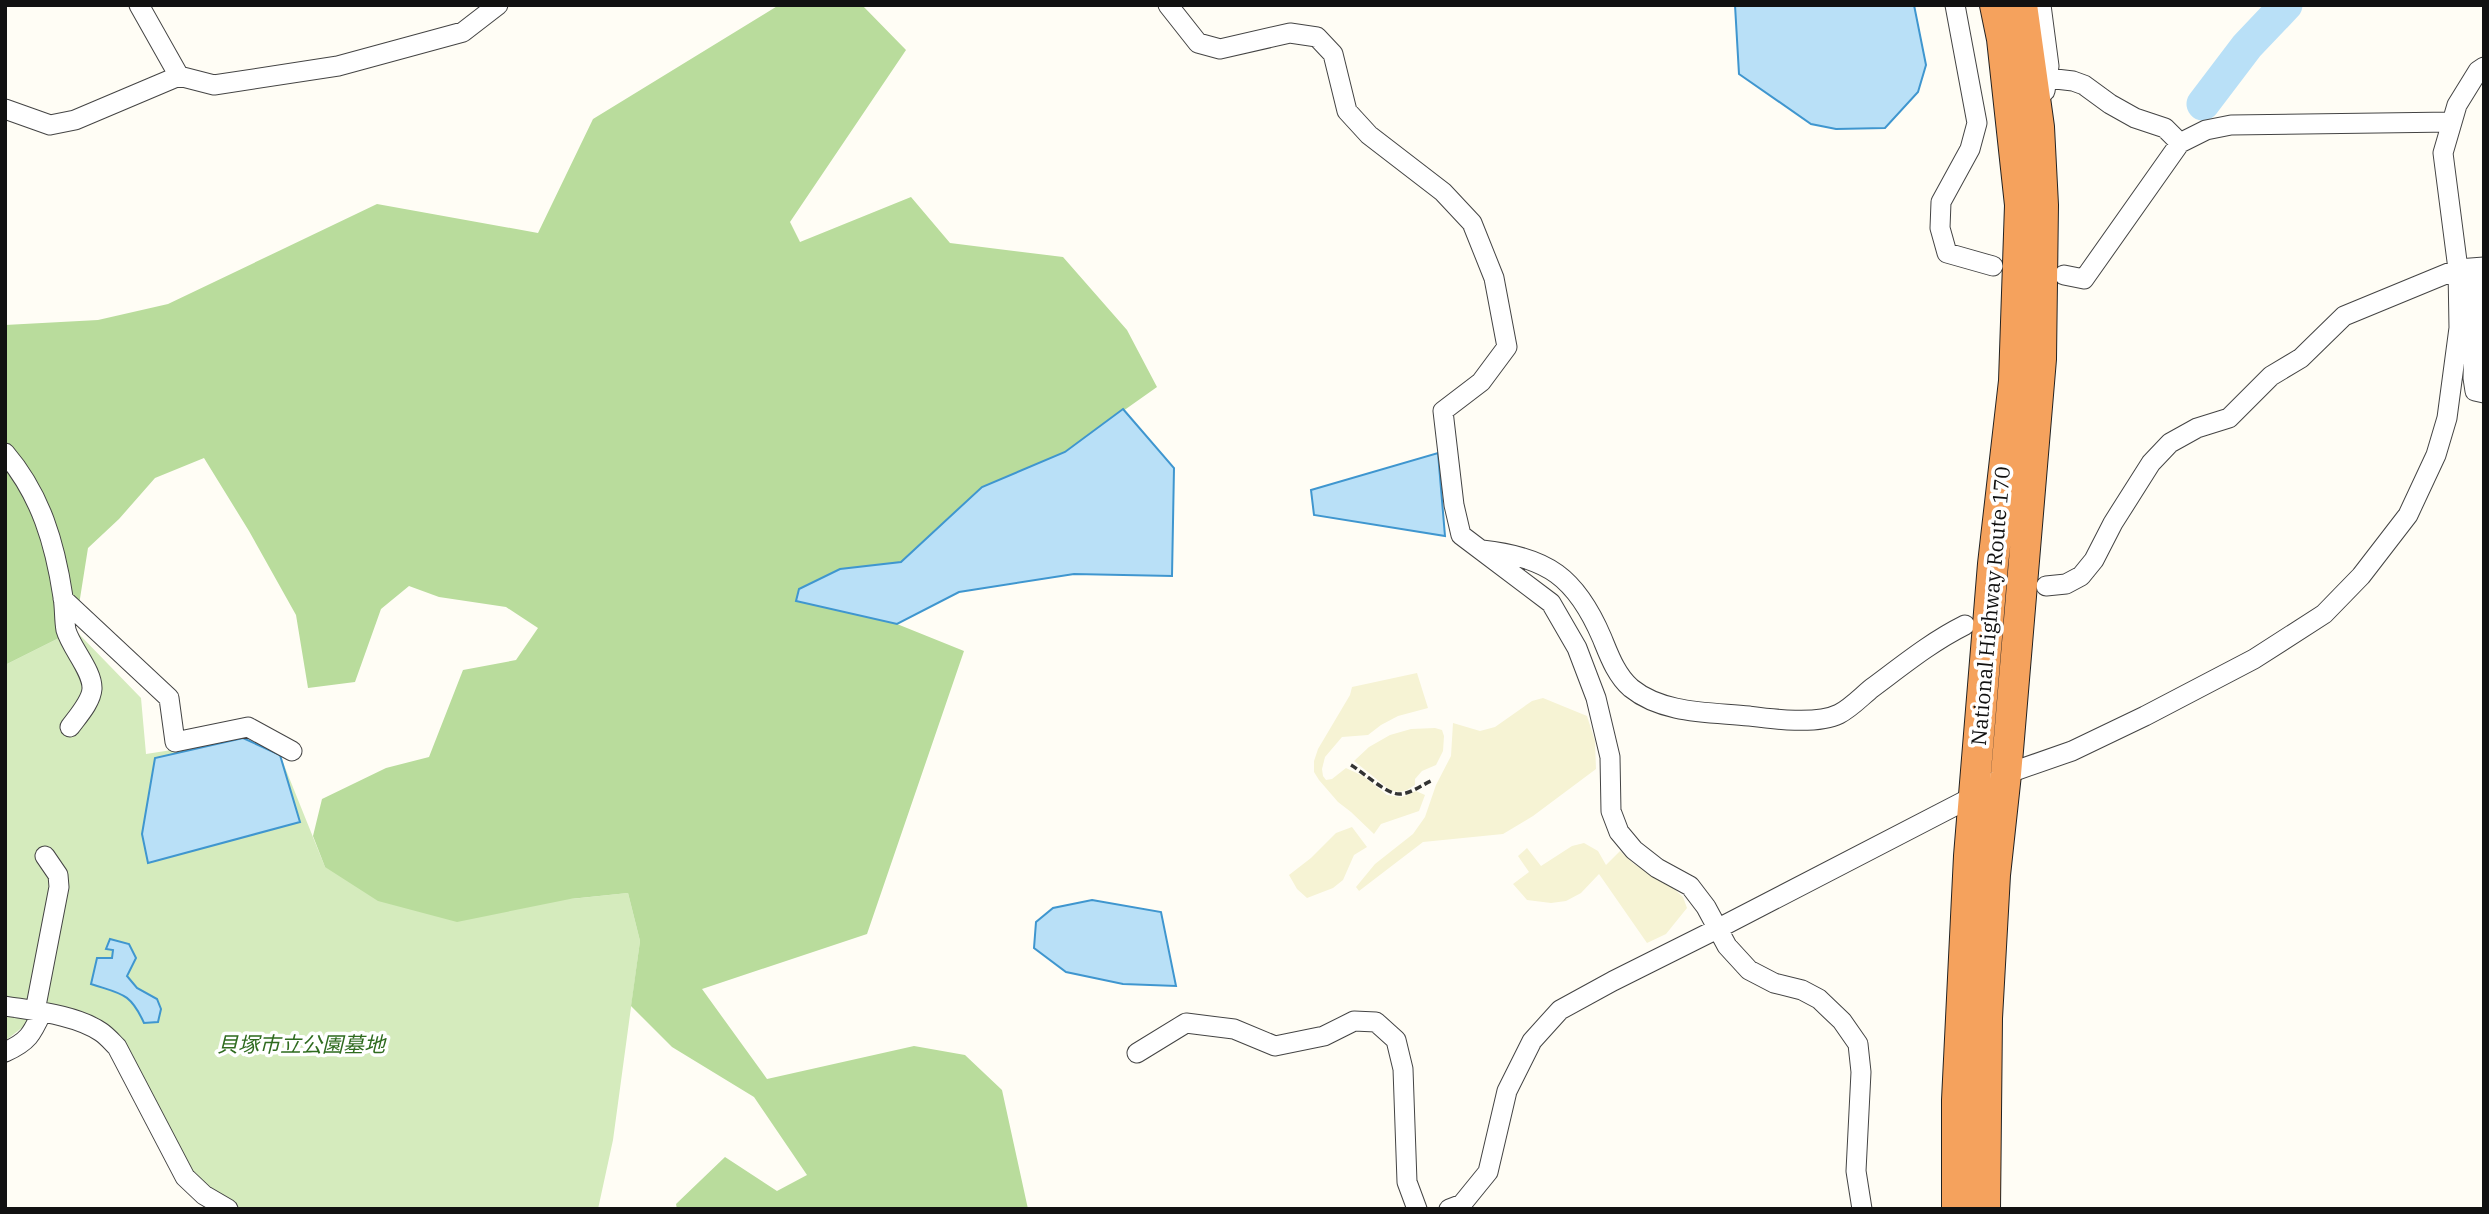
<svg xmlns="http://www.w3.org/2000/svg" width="2489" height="1214" font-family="'IBM Plex Serif','Noto Sans JP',serif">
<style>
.farmland{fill:#f6f3d4}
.green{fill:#d5ebbd}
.forest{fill:#b9dc9c}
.water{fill:#b9e0f7;stroke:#3f96cf;stroke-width:2}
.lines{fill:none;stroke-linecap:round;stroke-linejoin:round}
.river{stroke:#b9e0f7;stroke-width:33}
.minor-casing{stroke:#444;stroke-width:21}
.highway-casing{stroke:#222;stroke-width:32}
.path{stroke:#333;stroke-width:3.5;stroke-dasharray:7 3.5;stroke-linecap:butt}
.minor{stroke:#fff;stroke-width:19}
.highway{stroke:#f5a25d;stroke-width:30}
.labels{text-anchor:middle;stroke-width:7;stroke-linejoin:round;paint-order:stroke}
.street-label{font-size:21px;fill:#111;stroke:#fff}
.park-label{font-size:21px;font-style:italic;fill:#2f6b1f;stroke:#fff}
</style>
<rect width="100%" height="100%" fill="#fffdf5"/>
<path class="farmland" d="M1417 673 1428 708 1398 716 1381 725 1368 735 1342 737 1325 757 1322 769 1323 776 1326 780 1332 779 1346 768 1363 776 1387 795 1402 797 1416 791 1425 795 1419 811 1381 824 1374 834 1351 812 1338 802 1319 780 1314 772V761L1318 749 1350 695 1352 687Z
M1543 698 1587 716 1595 741 1596 769 1533 816 1503 834 1423 842 1359 891 1356 887 1375 864 1413 834 1425 817 1436 785 1451 756 1453 723 1480 731 1495 727 1532 701Z
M1435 728 1442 730 1444 736 1443 751 1436 765 1422 771 1415 779V785L1407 790 1399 792 1390 790 1354 761 1369 747 1390 735 1411 729Z
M1352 827 1367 847 1354 855 1343 880 1333 888 1307 898 1297 889 1289 875 1311 858 1336 833Z
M1584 843 1598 851 1606 865 1620 851 1634 864 1673 888 1683 897 1687 908 1666 934 1647 943 1599 874 1581 893 1566 901 1551 903 1527 900 1513 884 1529 872 1518 856 1527 848 1541 866 1572 846Z"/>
<path class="green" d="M75 630 141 698 146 754 236 740 280 755 325 867 571 899 628 893 640 941 613 1140 598 1209H229L185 1177 117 1047 42 1012 5 1041V665Z"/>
<path class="forest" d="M779 5H862L906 50 790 222 800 242 911 197 950 243 1063 257 1127 330 1157 387 1065 452 982 487 901 562 840 569 796 601 897 624 964 651 867 934 702 989 767 1079 914 1046 965 1055 1002 1090 1028 1209H677L676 1204 725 1157 777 1191 807 1175 754 1097 672 1047 631 1006 640 941 628 893 570 899 457 922 378 901 325 867 313 836 322 799 386 768 429 757 463 670 516 660 538 628 506 607 439 597 409 586 381 609 355 682 308 688 296 615 249 531 204 458 155 478 119 519 88 548 75 630 5 665V325L98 320 168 304 377 204 538 233 593 119Z"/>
<path class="water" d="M1735 5H1914L1926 65 1918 92 1885 128 1836 129 1811 124 1739 74Z
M1123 409 1174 468 1172 576 1074 574 959 592 897 624 796 601 799 589 840 569 901 562 982 487 1065 452Z
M1438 453 1445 536 1314 515 1311 490Z
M243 738 280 755 300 822 148 863 142 834 155 758Z
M1092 900 1161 912 1176 986 1123 984 1066 972 1034 948 1036 922 1053 908Z
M110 939 129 944 136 958 127 976 137 988 157 999 161 1009 158 1022 144 1023C130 992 121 994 91 984L97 958H112L113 950 106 949Z"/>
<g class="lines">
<path class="river" d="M2203 104 2247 46 2286 5"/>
<g class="minor-casing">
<path id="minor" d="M139 5 179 76
M1168 5 1198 43 1220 49 1290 33 1317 37 1333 54 1347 111 1369 135 1443 192 1472 223 1494 278 1507 347 1481 382 1443 411 1454 505 1461 535 1551 603 1577 648 1596 698 1610 757 1611 811 1619 832 1634 850 1657 868 1690 886 1706 907 1727 946 1749 970 1774 983 1802 990 1819 999 1842 1021 1858 1044 1861 1072 1856 1171 1862 1209
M1955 5 1977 123 1970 149 1941 202 1940 228 1947 253 1993 266
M2041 5 2049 66 2045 91
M2047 78 2073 81 2084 85 2110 104 2135 118 2165 128 2180 143
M5 109 50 125 75 120 179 76 214 85 338 66 463 32 498 5
M2476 269 2473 378 2475 391 2484 393
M2064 275 2084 279 2180 143 2206 130 2231 125 2452 122
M5 453C41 495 55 544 63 597 65 608 64 619 66 630 71 648 93 671 92 689 91 702 78 716 70 727
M1482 550C1547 557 1576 577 1602 638 1609 655 1616 675 1631 688 1663 714 1710 712 1749 716 1772 719 1817 725 1839 714 1851 708 1862 696 1872 688 1903 665 1931 642 1965 625
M2046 586 2066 584 2081 576 2094 560 2113 523 2151 463 2170 443 2197 428 2229 418 2271 376 2301 358 2344 316 2458 269 2484 267
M63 599 169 698 175 742 248 727 292 751
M5 1006C35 1011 76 1015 101 1032 107 1036 112 1042 117 1047L185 1177 204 1195 228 1209
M35 1011 59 887 58 875 45 856
M5 1052C28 1042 32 1034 42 1012
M1137 1053 1186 1023 1234 1029 1275 1046 1324 1036 1354 1021 1376 1022 1396 1040 1403 1069 1407 1182 1417 1209
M1449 1209 1462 1204 1488 1172 1507 1091 1532 1041 1560 1010 1613 981 1717 929 1974 796 2006 774 2072 751 2145 716 2254 659 2324 614 2361 576 2408 515 2436 455 2447 418 2459 328 2458 269 2443 153 2457 105 2478 71 2484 67"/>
</g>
<g class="highway-casing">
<path id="highway" d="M1957 1209V1100L1969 856 1993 564 2014 381 2020 205 2002 39 1995 5
M1985 1209 1987 1018 1995 875 2006 774 2041 359 2043 205 2039 127 2022 5"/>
</g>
<path class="path" d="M1351 765C1363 772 1387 795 1400 794 1410 794 1422 785 1431 781"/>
<use href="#minor" class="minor"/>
<use href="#highway" class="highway"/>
</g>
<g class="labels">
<g class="street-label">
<text transform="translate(1991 606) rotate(-85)" y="7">National Highway Route 170</text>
</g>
<g class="park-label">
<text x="301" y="1052">貝塚市立公園墓地</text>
</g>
</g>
<rect width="2489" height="1214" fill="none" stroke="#111111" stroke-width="14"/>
</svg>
